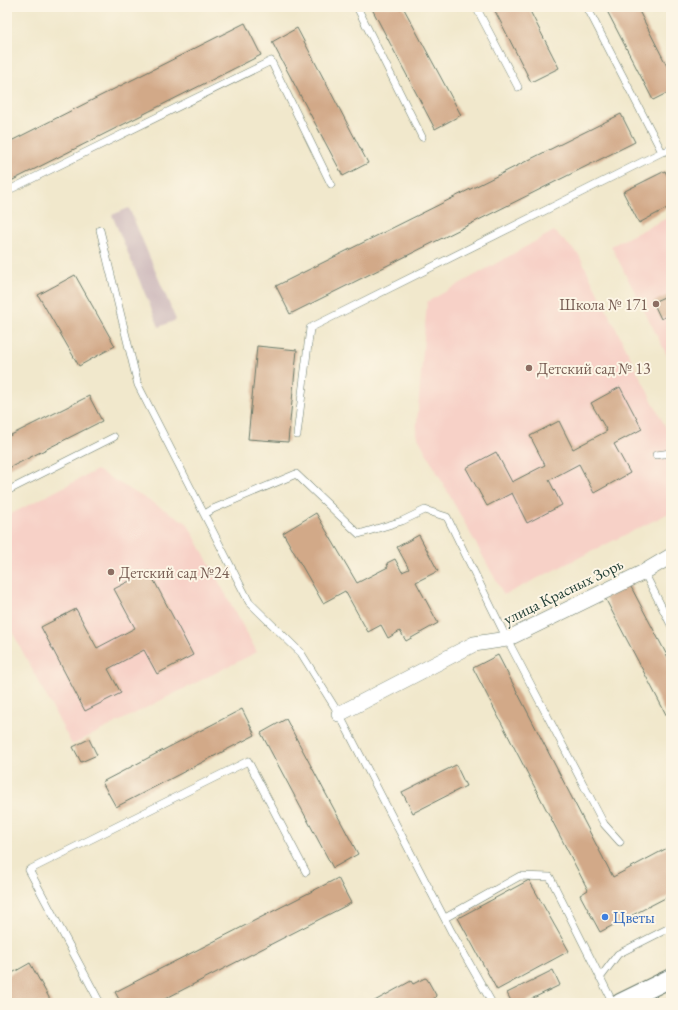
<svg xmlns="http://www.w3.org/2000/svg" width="678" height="1010" font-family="'EB Garamond',serif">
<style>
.built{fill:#f7d1c7}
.industrial{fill:#d2bfc0}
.building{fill:#d2a988}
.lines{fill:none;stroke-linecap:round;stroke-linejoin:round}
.service-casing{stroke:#687969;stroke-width:8}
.minor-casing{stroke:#687969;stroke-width:16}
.tertiary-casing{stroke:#687969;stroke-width:20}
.service{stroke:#fff;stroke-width:7}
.minor{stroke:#fff;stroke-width:15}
.tertiary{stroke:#fff;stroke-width:18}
.education-dot{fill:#8d6e63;stroke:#fcf5e5;stroke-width:1.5}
.shop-dot{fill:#3f7fe0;stroke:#fcf5e5;stroke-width:1.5}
.labels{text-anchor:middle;stroke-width:4;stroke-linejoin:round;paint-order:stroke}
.education-label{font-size:16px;fill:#785e54;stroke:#fcf5e5;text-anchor:start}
.street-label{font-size:16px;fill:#1f3d34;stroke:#fcf5e5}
.shop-label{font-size:16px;fill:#366cbe;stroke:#fcf5e5;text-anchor:start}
</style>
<rect width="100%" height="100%" fill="#fcf5e5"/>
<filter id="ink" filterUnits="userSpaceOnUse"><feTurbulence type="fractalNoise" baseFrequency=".025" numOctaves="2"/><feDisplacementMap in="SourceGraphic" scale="8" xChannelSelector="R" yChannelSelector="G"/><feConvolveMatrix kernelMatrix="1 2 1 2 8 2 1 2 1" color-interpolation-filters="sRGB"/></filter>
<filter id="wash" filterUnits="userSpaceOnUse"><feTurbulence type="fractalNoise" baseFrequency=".012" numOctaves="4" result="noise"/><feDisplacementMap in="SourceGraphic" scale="16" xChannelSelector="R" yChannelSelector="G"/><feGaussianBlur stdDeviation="0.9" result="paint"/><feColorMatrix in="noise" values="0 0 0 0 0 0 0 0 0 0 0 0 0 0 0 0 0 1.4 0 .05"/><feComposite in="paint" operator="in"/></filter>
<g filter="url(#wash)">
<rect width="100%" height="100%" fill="#f1e8cc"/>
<path class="built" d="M671 216V363L611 246Z
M554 231 579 255 671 438V512L504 595 416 434 427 302Z
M97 470 187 523 257 652 72 745 7 622V516Z"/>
<path class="industrial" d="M129 208 176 320 159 327 112 215Z"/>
<g id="blocks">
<path class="building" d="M371 7H403L461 115 435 129Z
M493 7H528L559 68 531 82Z
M605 7H637L671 74V91L653 100Z
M245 23 261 55 7 183V143Z
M297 28 368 163 343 176 272 42Z
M621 114 635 142 290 314 276 286Z
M665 171 671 183V206L639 223 623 192Z
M75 275 115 346 79 366 38 295Z
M671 294V314L661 319 653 302Z
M257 346 297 350 288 442 248 439Z
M620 387 642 429 614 444 630 473 594 493 579 464 549 480 562 505 527 523 512 493 487 506 466 468 496 452 512 482 545 465 530 436 559 421 573 449 607 431 591 403Z
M89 396 102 421 7 469V437Z
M316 513 357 583 388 567 387 563 395 559 402 572 409 569 397 547 419 535 438 571 416 582 438 623 406 641 400 631 388 638 381 625 368 632 345 591 323 603 283 533Z
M149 571 193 655 157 674 144 650 108 669 121 693 85 711 41 627 76 609 97 648 135 628 114 589Z
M630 585 671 663V724L605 598Z
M498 655 613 877 671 846V895L600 932 580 895 588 890 473 668Z
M242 709 255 735 116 807 102 782Z
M286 719 358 854 333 868 261 733Z
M89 739 97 755 81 762 73 747Z
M456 765 466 786 413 813 402 792Z
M338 878 351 903 157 1003H121L115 992Z
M529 880 569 951 497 990 458 918Z
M30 963 52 1003H7V976Z
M553 970 560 985 523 1003H512L507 993Z
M425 978 427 979 436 995 435 998 426 1003H371L411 981 413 984Z"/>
</g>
</g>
<g filter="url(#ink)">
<use href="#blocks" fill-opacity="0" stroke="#687969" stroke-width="1"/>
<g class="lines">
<g class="service-casing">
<path id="service" d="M357 7 422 137
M476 7 518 87
M662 152 671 150
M7 191 271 61 331 184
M100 230 138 385 249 602 301 653 339 714 451 931 492 1003
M297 435 310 328 662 152 587 7
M656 455 671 453
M7 491 114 437
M205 514 213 509 296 474 359 534 402 521 425 510 447 517 507 639 604 824 620 842
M644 572 671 625
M445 918 520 876 550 877 613 1003
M600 978 618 954 671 927
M100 1003 29 870 248 761 306 872"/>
</g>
<g class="minor-casing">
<path id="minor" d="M339 714 474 644 507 639 644 572 671 556"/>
</g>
<g class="tertiary-casing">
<path id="tertiary" d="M620 1003 671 978"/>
</g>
<use href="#service" class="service"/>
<use href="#minor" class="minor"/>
<use href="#tertiary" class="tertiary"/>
</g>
</g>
<g class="education-dot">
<circle cx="656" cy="304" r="4"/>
<circle cx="529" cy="368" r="4"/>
<circle cx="111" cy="572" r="4"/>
</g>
<circle class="shop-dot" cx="605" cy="917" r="4"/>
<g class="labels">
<g class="education-label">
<text x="648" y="310" text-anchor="end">Школа № 171</text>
<text x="537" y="374">Детский сад № 13</text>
<text x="119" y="578">Детский сад №24</text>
</g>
<g class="street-label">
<text transform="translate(563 591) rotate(-26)" y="6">улица Красных Зорь</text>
</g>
<g class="shop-label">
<text x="613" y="923">Цветы</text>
</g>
</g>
<rect width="678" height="1010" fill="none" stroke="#fcf5e5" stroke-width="24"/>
</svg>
